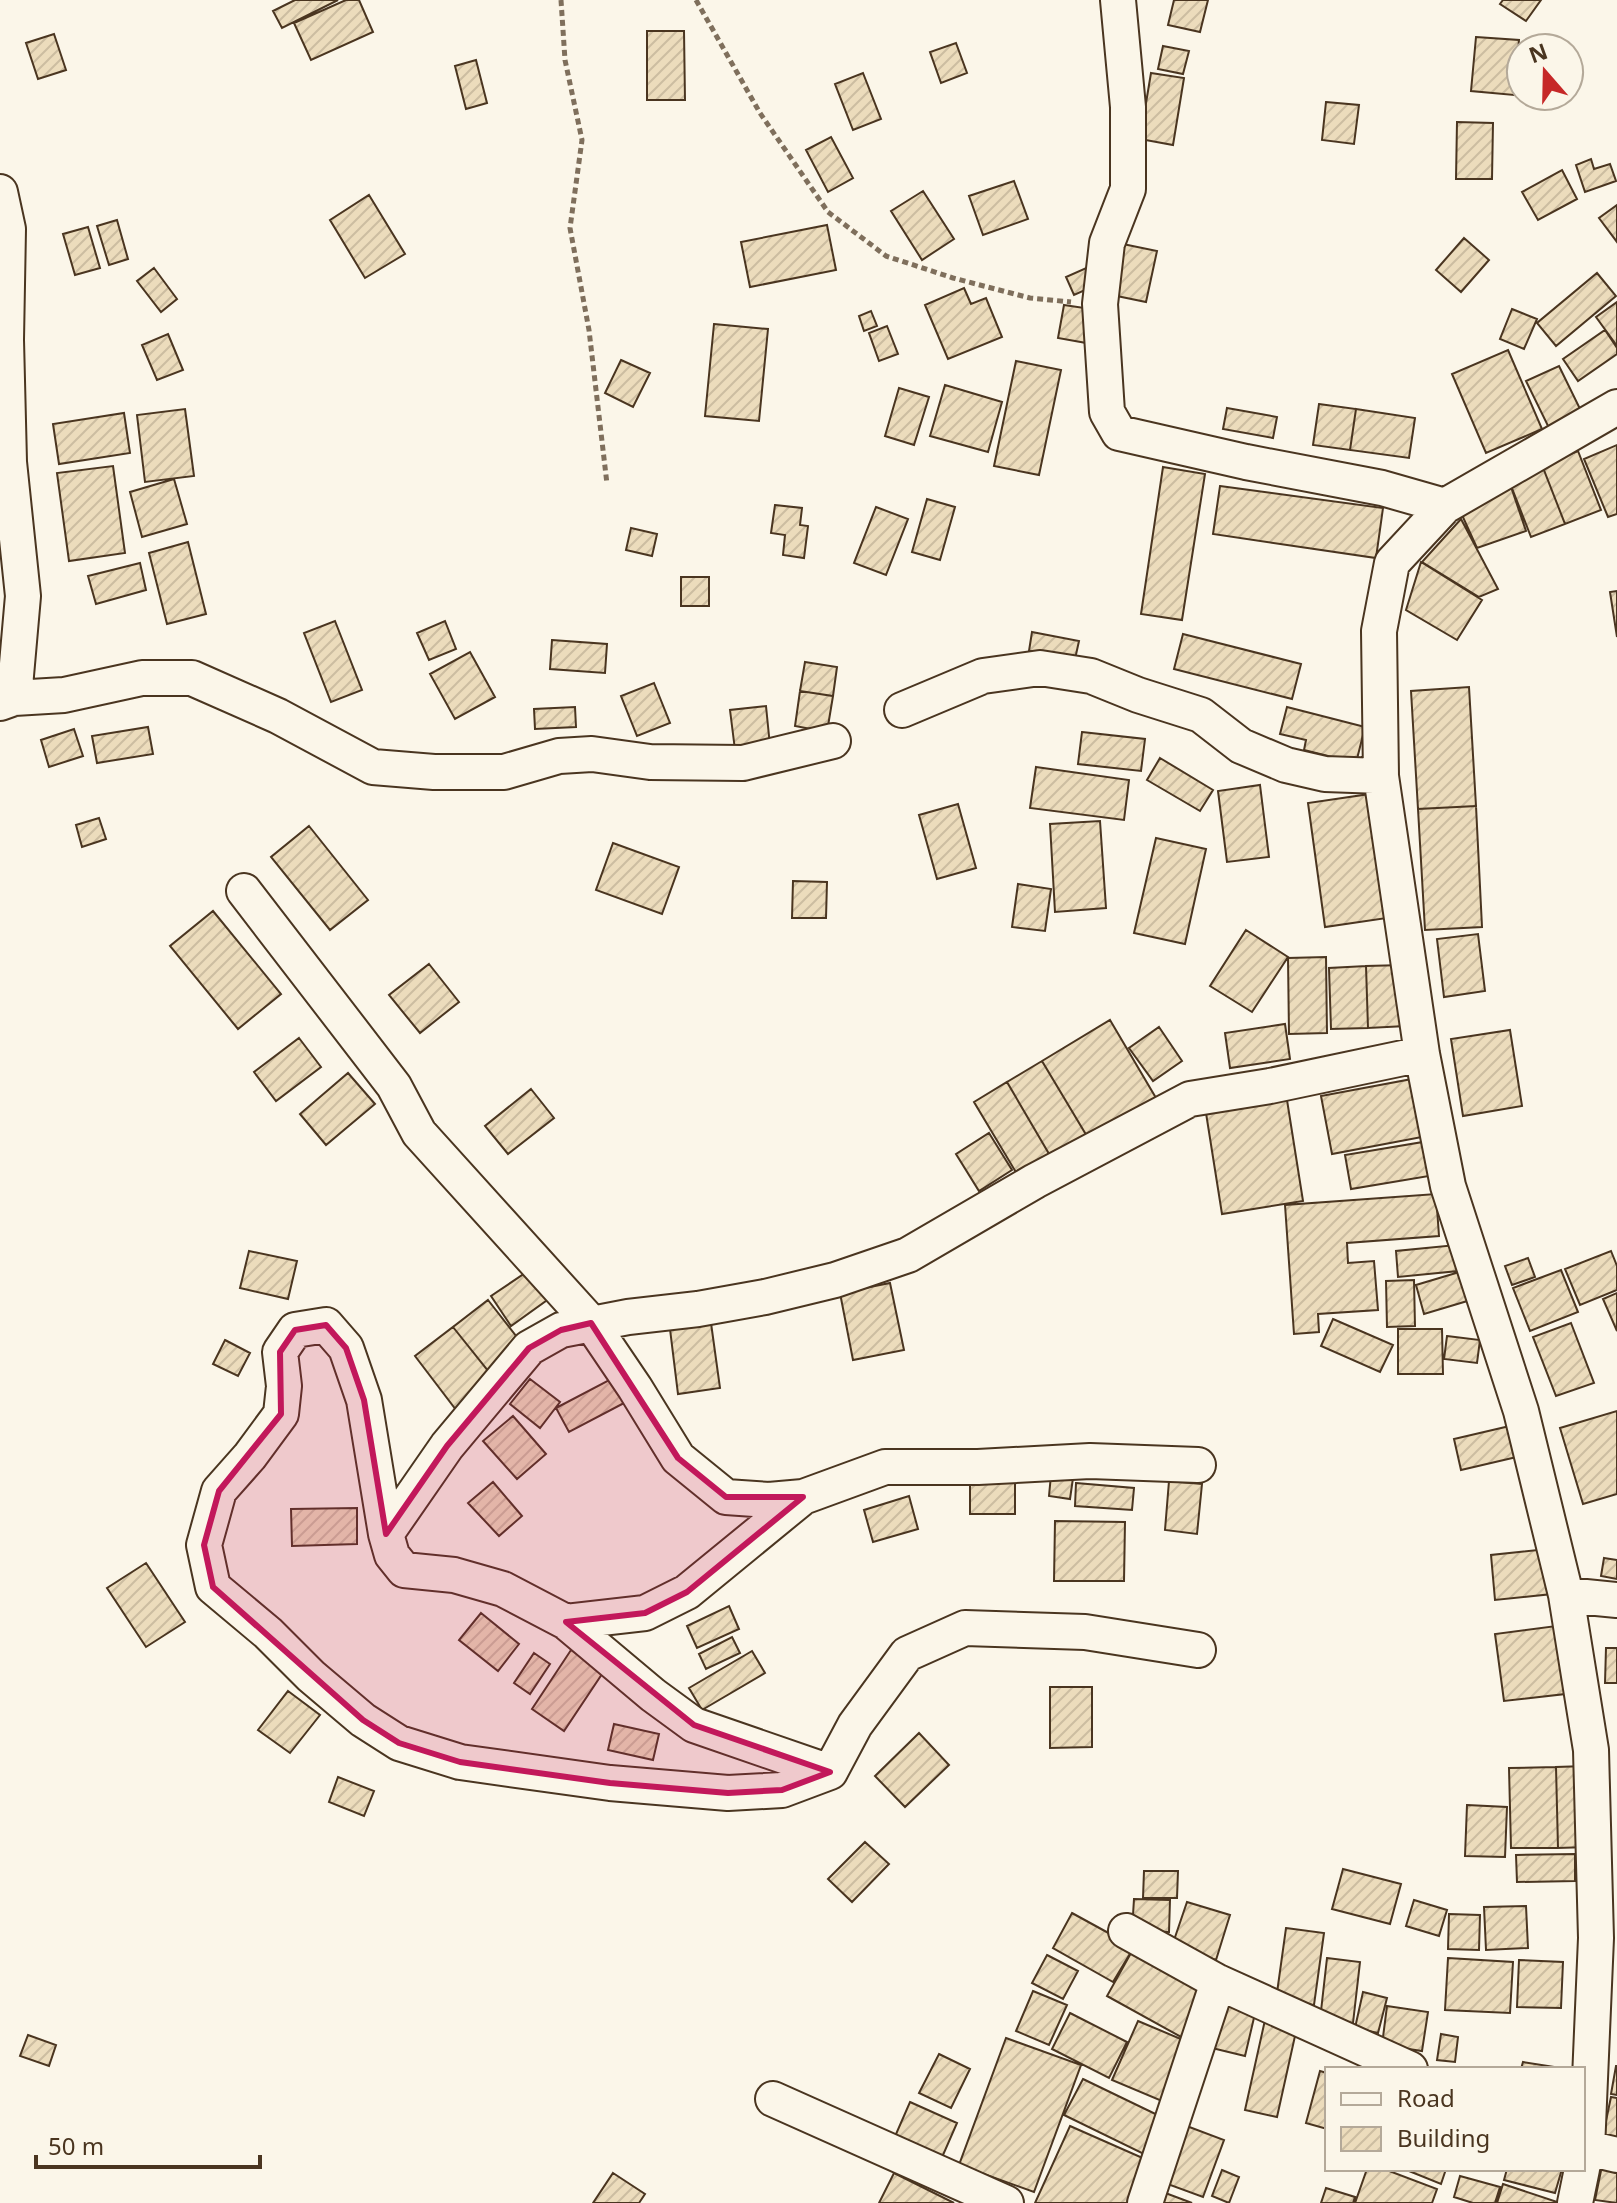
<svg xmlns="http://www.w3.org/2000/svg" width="1617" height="2203" font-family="'Noto Sans',sans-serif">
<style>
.building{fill:url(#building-hatch);stroke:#4a3520;stroke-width:2}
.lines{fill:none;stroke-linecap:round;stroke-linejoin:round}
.minor-casing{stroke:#4a3520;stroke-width:38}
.path{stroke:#7f6f5c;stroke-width:5;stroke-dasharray:6 4;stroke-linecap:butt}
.minor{stroke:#fbf6e9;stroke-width:34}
.marked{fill:#c2185b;fill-opacity:0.2;stroke:#c2185b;stroke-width:6;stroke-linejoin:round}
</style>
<defs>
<pattern id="building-hatch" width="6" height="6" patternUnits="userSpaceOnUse" patternTransform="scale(2)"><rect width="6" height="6" fill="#ecdcbc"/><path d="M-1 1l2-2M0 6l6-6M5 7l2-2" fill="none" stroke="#ccbda1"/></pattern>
</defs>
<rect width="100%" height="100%" fill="#fbf6e9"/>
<path class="building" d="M295 0H338L282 28 273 11Z
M346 0H359L373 32 311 60 294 23Z
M1174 0H1208L1200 32 1168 25Z
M1503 0H1541L1526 21 1500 4Z
M647 31H684L685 100H647Z
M54 34 66 70 38 79 26 43Z
M1476 37 1519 40 1514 95 1471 91Z
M956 43 967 73 941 83 930 52Z
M1163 46 1189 51 1183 74 1158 69Z
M476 60 487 103 466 109 455 66Z
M863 73 881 119 853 130 835 84Z
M1151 73 1184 78 1173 145 1140 139Z
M1326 102 1359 105 1354 144 1322 140Z
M1457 122 1493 123 1492 179H1456Z
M831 137 853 178 828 192 806 150Z
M1591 159 1594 169 1610 164 1616 181 1585 192 1576 165Z
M1562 170 1577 199 1538 220 1522 192Z
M1014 181 1028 219 983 235 969 196Z
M923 191 954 239 922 260 891 211Z
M369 195 405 254 365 278 330 220Z
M1617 205V242L1599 218Z
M117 220 128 259 109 265 97 226Z
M827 225 836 270 750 287 741 242Z
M88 227 100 268 75 275 63 234Z
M1464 238 1489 260 1461 292 1436 270Z
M1118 243 1157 251 1146 302 1107 294Z
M1093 265 1101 283 1074 295 1066 277Z
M154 268 177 299 161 312 137 281Z
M1597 273 1616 296 1556 346 1537 323Z
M964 288 971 304 986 298 1002 337 948 359 925 305Z
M1617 302V346L1596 317Z
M1064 305 1098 310 1092 344 1058 338Z
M1512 309 1537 319 1524 349 1500 339Z
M871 311 877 326 864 331 859 316Z
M714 324 768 329 759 421 705 416Z
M887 326 898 354 879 361 869 333Z
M1605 330 1617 348V354L1578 381 1563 359Z
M168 334 183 370 157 380 142 345Z
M1508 350 1542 429 1486 453 1452 374Z
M621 360 650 373 633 407 605 393Z
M1016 361 1061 370 1039 475 994 466Z
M1559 366 1583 415 1550 430 1526 381Z
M945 385 1002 402 988 452 930 436Z
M899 388 929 397 914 445 885 436Z
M1319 404 1356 409 1350 450 1313 445Z
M1227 408 1277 417 1273 438 1223 429Z
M185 409 194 476 145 482 137 415Z
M1356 409 1415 418 1409 458 1350 450Z
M124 413 130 453 59 464 53 424Z
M1617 445V514L1608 517 1584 459Z
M1578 451 1601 510 1565 524 1542 465Z
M1542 465 1565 524 1531 537 1508 478Z
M113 466 125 553 69 561 57 473Z
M1163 467 1205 474 1182 620 1141 614Z
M174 479 187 524 142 537 130 492Z
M1509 481 1526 531 1477 548 1462 515Z
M1220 486 1383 508 1376 558 1213 534Z
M927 499 955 507 940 560 912 552Z
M775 505 802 508 800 525 808 526 804 558 783 555 785 535 771 533Z
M876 507 908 519 886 575 854 563Z
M1461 519 1498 589 1479 597 1422 562Z
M631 528 657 534 652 556 626 550Z
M188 542 206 614 167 624 149 553Z
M1421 562 1482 600 1457 640 1406 610Z
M140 563 146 590 96 604 88 576Z
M681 577H709V606H681Z
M1617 591V637L1610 592Z
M335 621 362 690 331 702 304 633Z
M445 621 456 649 429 660 417 633Z
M1032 632 1079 641 1075 659 1029 651Z
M1183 634 1301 664 1292 699 1174 669Z
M552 640 607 644 605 673 550 669Z
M470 652 495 697 455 719 430 674Z
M805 662 837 667 833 696 800 691Z
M654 683 670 723 637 736 621 696Z
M1469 687 1476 806 1418 809 1411 691Z
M800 691 833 696 827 732 795 726Z
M766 706 770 746 735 750 730 710Z
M575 707 576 727 535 729 534 709Z
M1287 707 1365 727 1356 763 1304 750 1306 740 1280 734Z
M148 727 153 754 97 763 92 736Z
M74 729 83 756 49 767 41 740Z
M1082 732 1145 739 1141 771 1078 764Z
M1160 758 1213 790 1200 811 1147 780Z
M1036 767 1129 780 1124 820 1030 808Z
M1260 785 1269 857 1227 862 1218 791Z
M1370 794 1387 918 1325 927 1308 803Z
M958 804 976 868 937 879 919 815Z
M1476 806 1482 927 1425 930 1418 809Z
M99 818 106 839 82 847 76 825Z
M1100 821 1106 908 1055 912 1050 824Z
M309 826 368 900 330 930 271 857Z
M1156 838 1206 849 1185 944 1134 933Z
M613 843 679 867 662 914 596 890Z
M793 881 827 882 826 918H792Z
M1018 884 1051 889 1045 931 1012 927Z
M213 911 281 994 238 1029 170 946Z
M1246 930 1288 957 1252 1012 1210 986Z
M1478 934 1485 991 1444 997 1437 939Z
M1326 957 1327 1033 1289 1034 1288 958Z
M429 964 459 1002 420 1033 389 995Z
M1404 965 1406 1026 1368 1028 1366 966Z
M1366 966 1368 1028 1331 1029 1329 968Z
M1110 1020 1156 1098 1088 1138 1042 1061Z
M1285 1024 1290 1059 1230 1068 1225 1033Z
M1159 1027 1182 1061 1153 1081 1129 1048Z
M1510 1030 1522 1106 1463 1116 1451 1039Z
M299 1038 321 1067 276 1101 254 1072Z
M1042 1061 1088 1138 1052 1159 1007 1082Z
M348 1073 375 1104 326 1145 300 1114Z
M1412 1079 1422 1137 1332 1154 1321 1096Z
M1007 1082 1052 1159 1020 1179 974 1102Z
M531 1089 554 1118 508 1154 485 1126Z
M1287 1100 1303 1201 1222 1214 1206 1113Z
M989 1133 1012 1170 979 1191 956 1154Z
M1423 1142 1429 1176 1351 1189 1345 1155Z
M1436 1194 1439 1236 1347 1243 1348 1263 1374 1261 1378 1310 1318 1314 1319 1332 1294 1334 1285 1205Z
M1456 1245 1458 1271 1398 1277 1396 1251Z
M249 1251 297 1261 288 1299 240 1288Z
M1611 1251 1617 1266V1290L1580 1305 1565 1269Z
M1528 1258 1535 1277 1512 1285 1505 1266Z
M537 1265 557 1293 511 1326 491 1296Z
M1466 1270 1474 1299 1424 1314 1416 1285Z
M1561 1270 1578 1312 1530 1331 1513 1288Z
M1414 1280 1415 1326 1387 1327 1386 1281Z
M890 1283 904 1350 853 1360 840 1293Z
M1617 1293V1331L1603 1299Z
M488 1300 520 1341 493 1377 453 1327Z
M1333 1319 1393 1345 1380 1372 1321 1346Z
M711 1323 720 1388 678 1394 670 1329Z
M1571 1323 1594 1383 1556 1396 1533 1337Z
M453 1327 493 1377 463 1419 415 1356Z
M1398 1329H1442L1443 1374H1398Z
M1447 1336 1480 1340 1477 1363 1444 1359Z
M225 1340 250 1353 238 1376 213 1364Z
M613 1378 626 1402 569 1432 556 1408Z
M530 1379 560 1402 540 1428 510 1404Z
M1617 1411V1494L1583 1504 1560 1428Z
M513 1416 546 1454 517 1479 483 1441Z
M1514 1425 1521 1456 1461 1470 1454 1439Z
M970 1475H1015V1514H970Z
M1051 1475 1073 1478 1070 1499 1049 1496Z
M1169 1481 1202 1484 1197 1534 1165 1530Z
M493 1482 522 1516 499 1536 468 1503Z
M1076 1483 1134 1488 1132 1510 1075 1506Z
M909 1496 918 1529 873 1542 864 1510Z
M357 1508V1544L292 1546 291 1509Z
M1055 1521 1125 1522 1124 1581H1054Z
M1547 1549 1552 1594 1495 1600 1491 1555Z
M1604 1558 1617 1560V1579L1601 1576Z
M146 1563 185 1622 146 1647 107 1588Z
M729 1606 739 1629 697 1648 687 1626Z
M481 1613 519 1644 498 1671 459 1640Z
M1556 1626 1565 1694 1504 1701 1495 1634Z
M732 1637 740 1653 706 1669 699 1654Z
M1606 1648H1617V1683H1605Z
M571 1650 604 1671 564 1731 532 1709Z
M752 1651 765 1673 702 1710 689 1688Z
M534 1653 550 1664 530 1694 514 1683Z
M1050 1687H1092V1747L1050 1748Z
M288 1691 320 1715 290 1753 258 1730Z
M614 1724 659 1734 653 1760 608 1750Z
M919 1733 949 1765 905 1807 875 1776Z
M1586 1766 1588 1847 1558 1848 1556 1767Z
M1556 1767 1558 1848H1511L1509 1768Z
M338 1777 374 1791 364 1816 329 1802Z
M1467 1805 1507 1807 1505 1857 1465 1856Z
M865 1842 889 1864 852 1902 828 1879Z
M1575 1854V1881L1517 1882 1516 1855Z
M1343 1869 1401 1884 1390 1924 1332 1909Z
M1144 1871H1178L1177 1898H1143Z
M1134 1899 1170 1900 1169 1932 1132 1931Z
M1414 1900 1447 1910 1439 1936 1406 1926Z
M1187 1902 1230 1915 1216 1960 1172 1946Z
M1526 1906 1528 1948 1486 1950 1484 1907Z
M1072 1913 1134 1947 1113 1982 1053 1948Z
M1449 1914 1480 1915 1479 1950 1448 1949Z
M1286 1928 1324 1933 1314 2005 1276 2000Z
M1136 1944 1213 1984 1192 2043 1107 1996Z
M1047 1955 1078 1971 1063 1999 1032 1983Z
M1327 1958 1360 1962 1353 2023 1320 2020Z
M1448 1958 1513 1962 1510 2013 1445 2010Z
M1519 1960 1563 1962 1561 2008 1517 2007Z
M1033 1991 1067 2005 1049 2045 1016 2031Z
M1363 1992 1387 1998 1378 2033 1355 2028Z
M1225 1997 1257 2005 1245 2056 1212 2048Z
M1387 2006 1428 2012 1422 2051 1382 2045Z
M1070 2013 1127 2042 1109 2078 1052 2049Z
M1265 2020 1297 2027 1277 2117 1245 2110Z
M1138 2021 1195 2045 1169 2104 1112 2080Z
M1441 2034 1458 2037 1455 2062 1437 2060Z
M28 2035 56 2045 49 2066 20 2056Z
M1006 2038 1081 2065 1034 2192 959 2165Z
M939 2054 970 2069 951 2108 919 2093Z
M1523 2062 1567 2069H1521Z
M1616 2066H1617V2095L1611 2094Z
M1320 2071 1327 2073V2129L1306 2123Z
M1083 2079 1170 2121 1152 2158 1064 2115Z
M1611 2097 1617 2098V2143L1602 2140Z
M910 2102 957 2123 940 2162 893 2141Z
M1184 2125 1224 2140 1203 2197 1162 2182Z
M1070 2126 1154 2163 1136 2203H1035Z
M1604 2156 1617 2159V2203L1595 2200Z
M1367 2169H1384L1437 2189 1432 2203H1355Z
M1404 2169H1446L1441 2184Z
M1507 2169H1562L1555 2193 1504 2180Z
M1222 2170 1239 2177 1229 2203 1212 2196Z
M613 2173 645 2194 639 2203H593Z
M894 2173 954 2203H879Z
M1460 2176 1500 2187 1495 2203H1473L1454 2197Z
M1503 2184 1560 2203H1497Z
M1326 2188 1355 2197 1353 2203H1321Z
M1160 2191 1192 2203H1156Z"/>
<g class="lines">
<g class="minor-casing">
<path id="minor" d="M1118 0 1128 107V189L1107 243 1100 304 1107 412 1119 433 1246 462 1382 488 1445 506
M0 192 8 229 6 340 9 462 23 596 14 698 0 703
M14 698 64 695 142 678H192L278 716 373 767 434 772H504L559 756 592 754 650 762 743 763 833 741
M902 710 983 676 1040 668 1091 676 1138 695 1201 715 1241 746 1286 765 1325 774 1381 776
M244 891 394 1086 419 1133 591 1323 635 1388 678 1458 726 1497 769 1500 803 1497 885 1467H978L1090 1461 1198 1465
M386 1534 447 1446 529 1348 561 1330 628 1317 698 1309 765 1297 835 1280 908 1255 1035 1181 1190 1099 1270 1086 1422 1054
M1566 1595 1617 1600
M566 1622 645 1613 687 1592 803 1497
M830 1772 694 1725 653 1695 566 1622 503 1589 454 1575 404 1570 392 1555 386 1534 364 1400 346 1348 326 1325 295 1330 280 1352 284 1386 281 1414 250 1456 219 1491 204 1545 213 1587 268 1633 311 1676 363 1720 399 1743 460 1762 610 1783 728 1793 782 1790 830 1772 855 1725 907 1654 965 1628 1085 1632 1198 1650
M1126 1931 1218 1982 1410 2069
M773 2099 1006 2203
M1583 2147 1617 2155
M1583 2165 1587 2149 1596 1938 1591 1750 1566 1595 1521 1411 1448 1186 1422 1054 1381 776 1379 631 1392 563 1445 506 1617 407
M1145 2203 1218 1982
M1575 2203 1582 2169"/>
</g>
<path class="path" d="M561 0 565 60 582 140 570 228 589 330 607 484
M696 0 760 113 828 212 886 256 953 278 1030 298 1071 302"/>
<use href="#minor" class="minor"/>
</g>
<path class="marked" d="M591 1323 678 1458 726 1497H803L687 1592 645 1613 566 1622 694 1725 830 1772 782 1790 728 1793 610 1783 460 1762 399 1743 363 1720 213 1587 204 1545 219 1491 281 1414 280 1352 295 1330 326 1325 346 1348 364 1400 386 1534 447 1446 529 1348 561 1330Z"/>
<rect x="1325" y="2067" width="260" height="104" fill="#fbf6e9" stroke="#b4a999" stroke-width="2"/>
<rect x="1341" y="2093" width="40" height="12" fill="#fbf6e9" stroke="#b4a999" stroke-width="2"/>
<text x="1397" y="2107" font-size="24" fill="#4a3520">Road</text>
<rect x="1341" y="2127" width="40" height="24" fill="url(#building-hatch)" stroke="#b4a999" stroke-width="2"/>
<text x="1397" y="2147" font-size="24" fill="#4a3520">Building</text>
<g transform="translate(1545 72) rotate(340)"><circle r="38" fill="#fbf6e9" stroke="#b4a999" stroke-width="2"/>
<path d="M0-6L14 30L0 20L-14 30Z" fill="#c62828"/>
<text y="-12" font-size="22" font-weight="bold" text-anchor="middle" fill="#4a3520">N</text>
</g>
<path d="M36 2155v12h224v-12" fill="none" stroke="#4a3520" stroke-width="4"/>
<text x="48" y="2155" font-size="24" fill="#4a3520" stroke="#fbf6e9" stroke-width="6" paint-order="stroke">50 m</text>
</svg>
